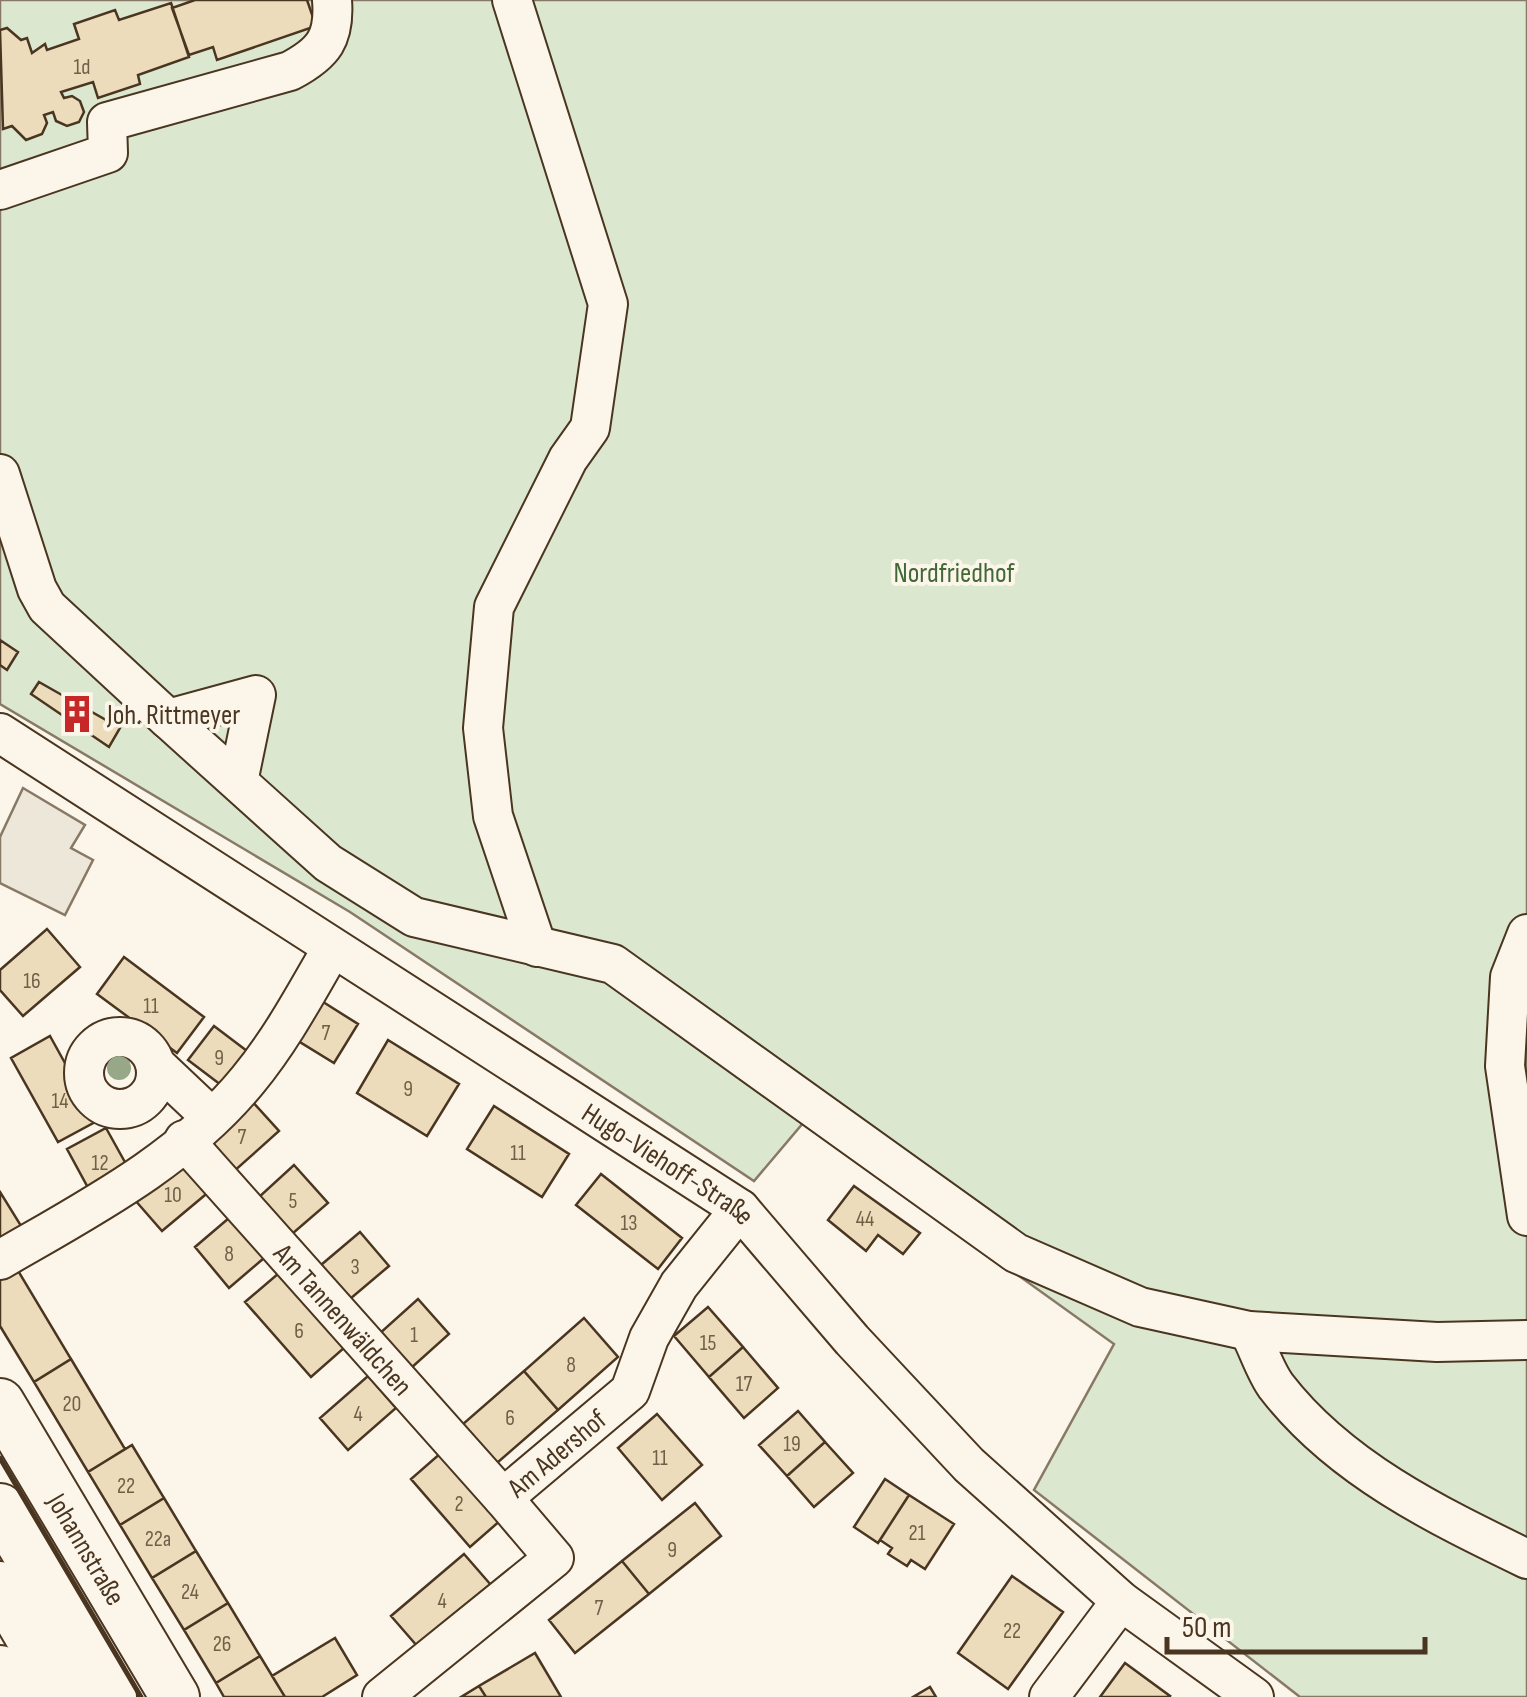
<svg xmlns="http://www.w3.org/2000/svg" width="1527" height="1697" font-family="'Sofia Sans Condensed',sans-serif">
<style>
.green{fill:#dce7d0;stroke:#887966;stroke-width:2.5}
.parking{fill:#ede7d9;stroke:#887966;stroke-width:2.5}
.building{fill:#ecdcbc;stroke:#4a3520;stroke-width:2.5}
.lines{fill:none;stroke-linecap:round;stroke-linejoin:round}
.minor-casing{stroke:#4a3520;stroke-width:42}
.major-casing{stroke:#4a3520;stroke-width:52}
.minor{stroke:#fbf6e9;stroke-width:38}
.major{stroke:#fbf6e9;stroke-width:48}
.wall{stroke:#4a3520;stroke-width:5}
.tree{fill:#96a887}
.labels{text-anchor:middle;stroke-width:8;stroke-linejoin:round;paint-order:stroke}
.number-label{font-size:22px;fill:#725f47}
.park-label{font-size:28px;fill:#436837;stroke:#fbf6e9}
.poi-label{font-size:28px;fill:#4a3520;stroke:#fbf6e9;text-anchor:start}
.street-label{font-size:28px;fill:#4a3520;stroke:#fbf6e9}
</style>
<rect width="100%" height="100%" fill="#fbf6e9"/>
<path class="green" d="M0 0H1527V1697H1300L1034 1490 1114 1344 804 1122 754 1181 350 912 0 704Z"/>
<path class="parking" d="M23 788 85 825 71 848 93 860 65 915 0 883V837Z"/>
<path class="building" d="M195 0H307L316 26 217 60 213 47 189 55 172 8Z
M171 3 189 57 138 75 140 84 98 98 93 82 61 92 64 98 72 96 80 101 84 112 79 122 67 126 56 121 53 112 44 115 47 123 42 134 26 140 12 126 3 129 0 30 7 28 21 40 27 38 32 53 45 44 47 50 79 39 74 24 115 10 119 20Z
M0 640 18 652 7 670 0 665Z
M39 682 120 728 109 747 31 694Z
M47 929 80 967 23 1016 0 990V970Z
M124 957 204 1017 177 1053 97 994Z
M320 1000 358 1024 334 1063 295 1039Z
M214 1026 251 1054 225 1088 188 1060Z
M50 1036 97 1121 58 1142 11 1058Z
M388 1040 459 1084 427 1136 357 1093Z
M250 1099 279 1131 232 1173 204 1140Z
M494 1106 569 1154 542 1197 467 1149Z
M106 1128 131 1173 92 1195 67 1149Z
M183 1157 211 1190 162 1231 134 1199Z
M294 1165 328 1203 292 1234 259 1197Z
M601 1174 682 1238 658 1269 576 1205Z
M854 1186 920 1233 903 1254 878 1235 866 1251 828 1220Z
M0 1192 23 1229 0 1243Z
M229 1218 264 1258 229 1288 195 1247Z
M360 1232 389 1266 350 1299 321 1265Z
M17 1269 71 1359 34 1382 0 1326V1279Z
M279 1273 344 1348 311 1377 245 1302Z
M418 1299 449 1334 410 1369 379 1334Z
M708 1307 743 1347 709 1377 674 1336Z
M584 1318 618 1357 558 1410 524 1371Z
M743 1347 778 1388 744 1418 709 1377Z
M71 1359 125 1449 88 1472 34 1382Z
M524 1371 558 1410 497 1463 463 1424Z
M368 1376 396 1408 348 1450 320 1418Z
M798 1411 825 1442 787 1476 759 1445Z
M657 1414 702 1465 662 1500 618 1448Z
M825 1442 853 1473 814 1507 787 1476Z
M132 1445 164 1498 120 1525 88 1472Z
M442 1452 502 1519 470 1547 411 1479Z
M885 1479 909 1495 878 1543 854 1527Z
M909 1495 954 1524 925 1569 911 1560 907 1566 888 1554 892 1548 880 1540Z
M164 1498 196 1551 152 1578 120 1525Z
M695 1503 721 1536 649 1594 622 1561Z
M196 1551 228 1603 184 1630 152 1578Z
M464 1554 491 1585 418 1647 391 1616Z
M622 1561 649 1594 575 1653 549 1620Z
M1012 1576 1063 1612 1008 1689 958 1653Z
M228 1603 260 1656 216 1683 184 1630Z
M335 1638 357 1675 322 1697H285L272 1676Z
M535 1653 561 1697H486L479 1686Z
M260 1656 285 1697H224L216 1683Z
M1125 1663 1170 1696 1169 1697H1100Z
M479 1686 486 1697H461Z
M930 1687 936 1697H913Z"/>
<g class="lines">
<g class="minor-casing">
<g id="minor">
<path d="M512 0 608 304 590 428 568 459 494 607 483 728 493 816 537 947"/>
<path d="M0 190 108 153 107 122 290 71C324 53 335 38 332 0"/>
<path d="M0 474 37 589 47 607 168 719"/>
<path id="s1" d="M0 733 740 1209 852 1340 969 1465 1121 1601 1254 1697"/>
<path d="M238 782 256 695 168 719 328 863 414 917 613 964 1016 1253 1140 1307 1249 1331 1437 1342 1527 1340"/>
<path d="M1527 934 1510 977 1505 1066 1527 1216"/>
<circle cx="120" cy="1073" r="36"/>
<path d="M156 1065 211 1117"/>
<path id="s2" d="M184 1140 503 1498"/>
<path d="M0 1260C88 1209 183 1160 248 1080 281 1040 305 995 331 950"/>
<path d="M1249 1331C1258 1348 1265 1371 1276 1386 1339 1468 1436 1515 1527 1559"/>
<path id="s3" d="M382 1697 554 1558 503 1498 630 1391 649 1338 679 1285 740 1209"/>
<path d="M1049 1697 1121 1601"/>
</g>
</g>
<g class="major-casing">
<g id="major">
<path id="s4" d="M0 1403 175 1697"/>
<path d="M0 1508 112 1697"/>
<path d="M0 1586 65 1697"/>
<path d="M0 1670 16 1697"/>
</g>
</g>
<use href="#minor" class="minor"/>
<use href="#major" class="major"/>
<path class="wall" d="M0 1458 141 1697"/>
</g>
<circle class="tree" cx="119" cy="1068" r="12"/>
<defs>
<g id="building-bare" transform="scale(3)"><path d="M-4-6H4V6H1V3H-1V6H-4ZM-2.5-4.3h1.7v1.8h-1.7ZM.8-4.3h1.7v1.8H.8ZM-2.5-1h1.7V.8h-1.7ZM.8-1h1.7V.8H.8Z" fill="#c62828" stroke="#fbf6e9" stroke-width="2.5" paint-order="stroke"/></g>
</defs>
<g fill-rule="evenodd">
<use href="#building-bare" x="77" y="714"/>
</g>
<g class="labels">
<g class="number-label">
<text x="82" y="74">1d</text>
<text x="32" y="988">16</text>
<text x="151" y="1013">11</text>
<text x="326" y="1040">7</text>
<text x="219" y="1065">9</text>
<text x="408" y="1096">9</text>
<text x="60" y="1108">14</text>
<text x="242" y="1144">7</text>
<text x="518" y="1160">11</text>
<text x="100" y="1170">12</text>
<text x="173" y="1202">10</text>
<text x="293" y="1208">5</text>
<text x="865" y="1226">44</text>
<text x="629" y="1230">13</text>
<text x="229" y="1261">8</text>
<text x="355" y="1274">3</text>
<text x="299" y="1338">6</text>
<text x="414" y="1342">1</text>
<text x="708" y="1350">15</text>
<text x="571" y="1372">8</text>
<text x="744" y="1391">17</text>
<text x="72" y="1411">20</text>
<text x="358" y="1421">4</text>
<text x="510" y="1425">6</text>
<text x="792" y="1451">19</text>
<text x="660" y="1465">11</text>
<text x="126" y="1493">22</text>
<text x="459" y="1511">2</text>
<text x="917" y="1540">21</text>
<text x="158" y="1546">22a</text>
<text x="672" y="1557">9</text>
<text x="190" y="1599">24</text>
<text x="442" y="1608">4</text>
<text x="599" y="1615">7</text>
<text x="1012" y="1638">22</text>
<text x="222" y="1651">26</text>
</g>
<g class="park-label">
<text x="954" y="582">Nordfriedhof</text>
</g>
<g class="poi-label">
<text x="107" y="724">Joh. Rittmeyer</text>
</g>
<g class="street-label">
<text dy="10" stroke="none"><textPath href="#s1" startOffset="795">Hugo-Viehoff-Straße</textPath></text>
<text dy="10" stroke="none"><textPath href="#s2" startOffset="240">Am Tannenwäldchen</textPath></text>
<text dy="10" stroke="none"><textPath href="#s3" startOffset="370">Am Adershof</textPath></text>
<text dy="10" stroke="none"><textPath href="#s4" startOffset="170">Johannstraße</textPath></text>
</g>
</g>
<path d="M1167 1637v15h258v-15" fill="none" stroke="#4a3520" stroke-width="5"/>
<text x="1182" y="1637" font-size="30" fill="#4a3520" stroke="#fbf6e9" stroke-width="8" paint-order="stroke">50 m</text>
</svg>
